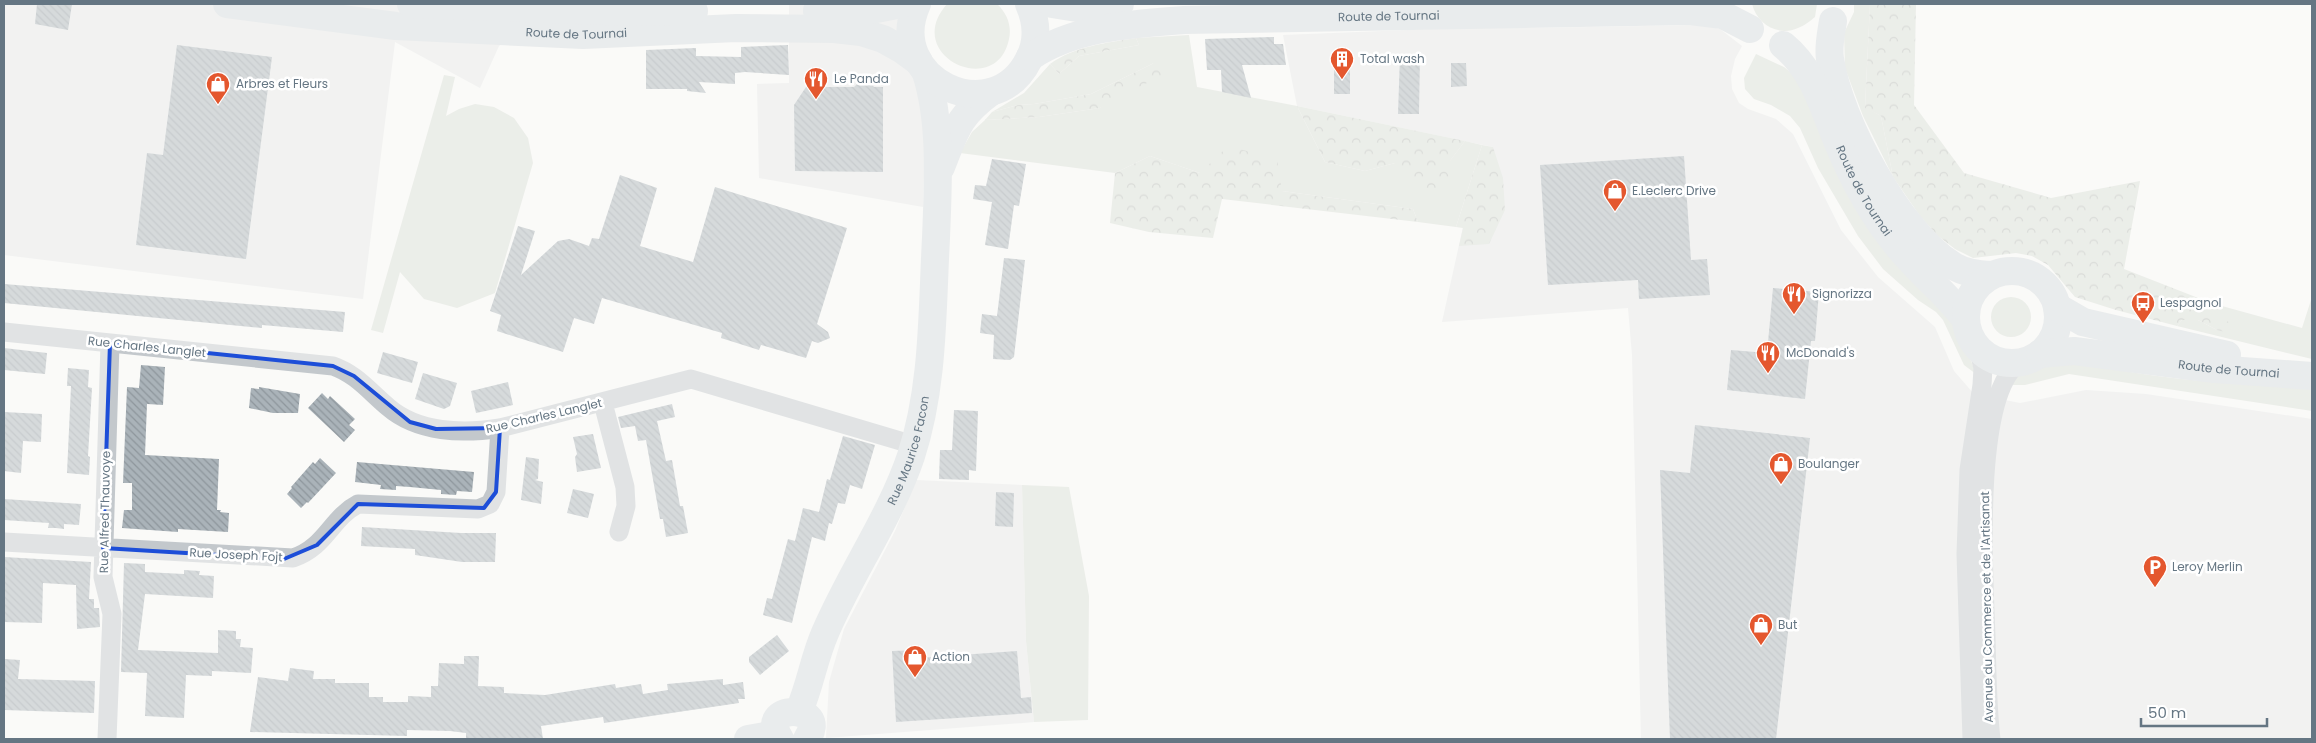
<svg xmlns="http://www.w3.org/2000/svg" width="2316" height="743" font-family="Poppins,sans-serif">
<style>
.built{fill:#e8e9e9}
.grass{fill:#dadfd7}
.forest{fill:url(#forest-crowns)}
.building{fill:url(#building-back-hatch)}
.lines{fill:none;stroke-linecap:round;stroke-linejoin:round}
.street{stroke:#c3c8cc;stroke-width:19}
.secondary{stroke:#d6dbdf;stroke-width:28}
.primary{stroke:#d6dbdf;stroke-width:28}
.marked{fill:none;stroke:#1d4ed8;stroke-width:4;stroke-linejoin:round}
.labels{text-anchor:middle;stroke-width:5;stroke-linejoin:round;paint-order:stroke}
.street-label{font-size:12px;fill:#657683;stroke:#fff}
.poi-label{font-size:12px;fill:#657683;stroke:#fff;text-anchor:start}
</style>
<defs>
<pattern id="forest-crowns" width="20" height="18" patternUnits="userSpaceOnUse" patternTransform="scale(1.25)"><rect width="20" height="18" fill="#dadfd7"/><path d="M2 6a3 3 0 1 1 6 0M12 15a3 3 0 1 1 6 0" fill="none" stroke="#b4b9b4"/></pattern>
<pattern id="building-back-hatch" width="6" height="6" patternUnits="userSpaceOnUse" patternTransform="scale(1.25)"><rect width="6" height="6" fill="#aab3b9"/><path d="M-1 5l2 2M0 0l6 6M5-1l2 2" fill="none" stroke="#8e969c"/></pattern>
</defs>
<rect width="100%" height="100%" fill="#fafaf8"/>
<path class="built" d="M4 4H553L499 46 480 88 395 42 363 299 4 255Z
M789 4H917L925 146 923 207 759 178 757 84 789 83Z
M1702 25 1720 29 1742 46 1735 59 1731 76 1732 89 1739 103 1748 109 1776 119 1793 134 1841 230 1878 277 1935 327 1954 371 1974 394 2020 403 2086 390 2146 394 2312 419V739H1641L1632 355 1628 308 1442 322 1463 227 1493 147 1297 106 1283 35 1482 27 1534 28Z
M916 480 1022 485 1026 641 1034 722 826 738 829 682 844 629 895 531Z"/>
<path class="grass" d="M947 4H997C1007 13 1012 26 1009 39 997 100 901 56 947 4Z
M1752 4H1817L1815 17C1810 21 1804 26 1798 28 1778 37 1757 24 1752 4Z
M1854 4H1870L1865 107 1881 116 1893 177 1863 116 1845 68 1844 33 1854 12Z
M1189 35 1197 87 1297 106 1325 162 1365 171 1395 163 1449 162 1465 141 1482 145 1456 227 1418 222 1413 209 1282 191 1200 173 1150 156 1115 173 960 153 972 132 985 120 1039 117 1100 108 1154 63 1091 94 1034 104 1018 105 992 112 1024 93 1050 64 1059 74 1079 56 1139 45 1136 38Z
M1756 54 1784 67 1794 75 1950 306 1976 374 1964 365 1943 320 1936 312 1918 300 1883 269 1858 236 1818 168 1800 128 1790 116 1771 105 1754 99 1745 89 1744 78Z
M444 75 455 77 446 116 459 109 475 104 494 107 514 118 528 138 533 163 495 293 457 308 424 299 400 272 383 333 371 330Z
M2312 297V359L2177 326 2182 320H2198L2217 330 2211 303 2302 328Z
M1991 317a20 20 0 1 1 40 0a20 20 0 1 1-40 0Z
M2071 359C2150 381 2231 383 2312 388V411L2069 374 2025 385H2008C2030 364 2042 362 2071 359Z
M1022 485 1069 487 1089 596 1088 720 1034 722 1026 641Z"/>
<path class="forest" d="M1870 4H1916L1914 105 1964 173 2051 198 2140 181 2124 269 2211 303 2215 317 2240 326 2237 335 2217 330 2198 320H2182L2177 326 2116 310 2075 297 2048 265 2032 256 2016 253 1973 258 1955 249 1938 236 1920 216 1893 177 1881 116 1865 108Z
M1136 38 1139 45 1079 56 1059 74 1050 64C1075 46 1106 43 1136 38Z
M1154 63 1162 75 1100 108 1039 117 985 120 992 112 1018 105 1034 104 1091 94Z
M1297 106 1465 141 1450 161 1452 181 1430 192 1395 163 1365 171 1325 162Z
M1482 145 1493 147 1503 178 1505 210 1489 244 1459 246 1463 228 1456 227Z
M1228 146 1277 159 1282 191 1413 209 1418 222 1222 199 1213 238 1149 232 1110 223 1115 173 1150 156 1200 173Z"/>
<path class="building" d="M37 4H72L68 30 35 24Z
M1274 37V44H1283L1286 65H1242L1251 98 1222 92 1221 70H1207L1205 39Z
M177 45 272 57 246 259 136 245 147 153 163 155Z
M788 45 789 75 745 72 735 73V84L699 82 706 93 687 91V89H646V50L696 48V56L741 57V47Z
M1400 55 1420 56 1419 114H1398Z
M1451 63H1466L1467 86 1451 87Z
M1350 66V94H1334V67Z
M810 81H818L822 87H854L860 81H868L874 87H883V172L795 171 794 105Z
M1684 156 1691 260 1707 259 1710 295 1639 299 1638 280 1548 285 1540 165Z
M992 159 1026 164 1019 206 1014 205 1008 249 985 245 992 202 973 199 975 185 986 186Z
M620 175 657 188 640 246 693 262 715 187 847 228 817 324 828 332 830 338 818 343 812 341 806 358 761 345 759 350 721 338 722 333 602 298 594 324 574 318 563 352 497 331 501 315 490 311 518 226 535 231 521 275 558 241 569 239 589 246 592 238 599 239Z
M1004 258 1025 260 1014 357 1010 360 993 359 994 335 980 333 982 314 997 316Z
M4 284 345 312 343 332 262 325V328L4 303Z
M1773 288 1819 292 1815 341H1811L1805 399 1727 390 1731 350 1767 353Z
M4 348 47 353 45 374 4 370Z
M383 352 418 362 412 383 377 373Z
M141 365 165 367 163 405 147 404 145 455 219 459 217 510H221L220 512 229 513 228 532 178 529V532L122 528 124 510H132V483H123L127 387 139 388Z
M68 368 89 370 88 387 92 388 88 456 90 457 89 475 67 473 71 386H67Z
M423 373 457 383 450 406 444 409 415 399Z
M508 382 513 405 476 413 471 391Z
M259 387 300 394 298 413H273L249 408 251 388 259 389Z
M322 393 328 399 330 396 355 419 349 425 355 430 344 442 308 408Z
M672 404 675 417 657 421 666 461 672 460 680 506H683L688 533 666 537 663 519H660L646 440 638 441 635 426 621 428 618 417Z
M954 410 978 411 976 471 969 470V480L939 479 940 450H952Z
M4 412 42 414 41 442 23 441 21 473 4 471Z
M1695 425 1810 438 1776 739H1670L1660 470 1690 473Z
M593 434 601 468 577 472 575 457 577 454 573 437Z
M843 436 875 445 862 489 850 485 845 504 838 503 832 524 829 523 825 541 812 537 792 623 763 615 767 598 772 599 788 539 795 541 803 508 819 512 827 479 830 480Z
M526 457 539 459 538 479 535 480 543 482 541 504 521 500Z
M320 458 336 473 308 503 307 502 301 508 287 494 292 488 291 487 313 462 315 464Z
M357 462 474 472 472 492 457 491 456 495 441 494V490L410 487 396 486V490L380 489 381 485 355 482Z
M573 489 594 494 588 518 567 513Z
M996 492 1014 493 1013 527 995 526Z
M4 499 81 504 79 525 64 524V529L56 528H48L49 523 4 520Z
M362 527 461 533H496L495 562H462L415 555V549L361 546Z
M4 557 91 562 89 599H94V608H99L100 627 77 629 76 585 43 583 42 623 4 622Z
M124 563 145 564V572L184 574V570L200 571 199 575 214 576 213 598 145 594 138 650 218 653V630L236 631V639H241L240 647 253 648 251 673 212 671V676L186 675 184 718 145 716 147 673 121 672Z
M777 635 789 651 760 675 749 662V657Z
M917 650 918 658 1017 651 1021 698 1031 697 1032 713 896 722 892 651Z
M464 656H479L478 686 504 687V693L545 695 615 684 616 688 641 684 643 694 668 690 667 684 723 679V685L743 682 745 699H738L739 703 604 723 603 717 541 726 543 739 466 738V733L450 731 407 730V736L250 732 258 677 288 681 290 668 314 671 313 679H335V683H369V697H383V702H408V696L431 697V686H438L439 663 464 664Z
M5 659 20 660 18 679 95 681 94 713 4 710Z"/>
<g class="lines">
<path class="street" d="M4 332 333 366C356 374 369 391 388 407 418 433 463 434 500 428L691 379 914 445
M603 403 625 487 626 506 619 532
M4 542 293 558C326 547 331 518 358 504L478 509 490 504 496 492 500 428
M107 739 112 614 103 577 110 343
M1972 739 1966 554 1969 470 1982 385 1983 368 1978 348
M1991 739C1987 705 1987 671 1986 637 1984 578 1972 401 2018 363"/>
<g class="secondary">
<path d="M941 167C956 130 957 117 991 92"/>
<path id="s1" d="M799 711C810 686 814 658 825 633 851 572 890 518 911 456 934 386 932 310 936 238 938 185 942 123 926 73"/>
<path d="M748 739 777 734"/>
<path d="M780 739C755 703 831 703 807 739"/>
</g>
<g class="primary">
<path id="s2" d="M227 4 396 26 583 35 736 28 834 29 861 32 883 39 901 49 919 62"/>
<path d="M411 4 633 12 694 11"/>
<path d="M917 4C883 79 993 132 1029 59 1038 42 1037 22 1029 4"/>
<path d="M1052 4 1077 8 1120 4"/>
<path d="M817 11H866L902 4"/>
<path d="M1833 21C1831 34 1828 46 1830 59 1839 120 1899 232 1952 265 1964 273 1978 274 1992 275"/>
<path id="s3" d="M1783 45C1814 70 1823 108 1838 143 1854 182 1874 218 1901 250 1922 275 1947 294 1966 320"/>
<path id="s4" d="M1030 57C1075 27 1131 24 1184 20L1690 11 1723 15 1750 29"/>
<circle cx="2012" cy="317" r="46"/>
<path d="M2057 307 2083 322 2227 355"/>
<path id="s5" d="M2040 354 2074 351 2214 369 2312 376"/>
</g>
</g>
<path d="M0 0H2316V743H0ZM110 343 333 366 354 376 410 422 436 429 500 428 496 492 484 508 358 504 317 545 284 559 103 548Z" fill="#fafaf8" fill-opacity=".55" fill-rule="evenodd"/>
<path class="marked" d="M110 343 333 366 354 376 410 422 436 429 500 428 496 492 484 508 358 504 317 545 284 559 103 548Z"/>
<defs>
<g id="building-pin" transform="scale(1.25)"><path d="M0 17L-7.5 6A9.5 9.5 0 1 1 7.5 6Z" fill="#e4572e" stroke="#fff"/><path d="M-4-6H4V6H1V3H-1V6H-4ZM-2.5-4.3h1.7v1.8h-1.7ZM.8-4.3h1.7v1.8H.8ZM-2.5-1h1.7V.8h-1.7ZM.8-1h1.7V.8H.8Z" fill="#fff"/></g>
<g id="restaurant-pin" transform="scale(1.25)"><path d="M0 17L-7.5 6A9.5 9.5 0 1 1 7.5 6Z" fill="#e4572e" stroke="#fff"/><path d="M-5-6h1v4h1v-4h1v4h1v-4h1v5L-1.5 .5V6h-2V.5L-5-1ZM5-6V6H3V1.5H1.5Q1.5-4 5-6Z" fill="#fff"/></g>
<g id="shop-pin" transform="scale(1.25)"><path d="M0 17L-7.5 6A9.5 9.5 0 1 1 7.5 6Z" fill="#e4572e" stroke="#fff"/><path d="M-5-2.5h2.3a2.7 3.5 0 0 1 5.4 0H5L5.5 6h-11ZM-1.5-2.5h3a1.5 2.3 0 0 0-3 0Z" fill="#fff"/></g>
<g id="bus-pin" transform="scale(1.25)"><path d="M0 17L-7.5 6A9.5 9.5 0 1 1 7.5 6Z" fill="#e4572e" stroke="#fff"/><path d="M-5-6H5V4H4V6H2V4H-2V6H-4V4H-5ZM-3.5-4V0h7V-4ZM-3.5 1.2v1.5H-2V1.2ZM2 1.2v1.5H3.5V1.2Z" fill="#fff"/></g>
<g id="parking-pin" transform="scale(1.25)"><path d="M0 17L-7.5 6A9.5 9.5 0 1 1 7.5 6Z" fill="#e4572e" stroke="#fff"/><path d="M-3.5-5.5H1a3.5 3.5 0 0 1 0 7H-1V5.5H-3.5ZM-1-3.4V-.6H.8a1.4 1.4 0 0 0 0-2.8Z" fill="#fff"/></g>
</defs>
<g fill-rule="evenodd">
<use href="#building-pin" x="1342" y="59"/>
<use href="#restaurant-pin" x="816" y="79"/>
<use href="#shop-pin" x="218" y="84"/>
<use href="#shop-pin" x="1615" y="191"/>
<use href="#restaurant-pin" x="1794" y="294"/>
<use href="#bus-pin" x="2143" y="303"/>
<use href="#restaurant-pin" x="1768" y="353"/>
<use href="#shop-pin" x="1781" y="464"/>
<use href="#parking-pin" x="2155" y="567"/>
<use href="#shop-pin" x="1761" y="625"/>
<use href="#shop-pin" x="915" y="657"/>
</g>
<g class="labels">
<g class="street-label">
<text dy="4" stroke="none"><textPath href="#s4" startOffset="365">Route de Tournai</textPath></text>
<text dy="4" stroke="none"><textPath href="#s2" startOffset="351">Route de Tournai</textPath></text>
<text dy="4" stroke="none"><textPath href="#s3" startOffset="168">Route de Tournai</textPath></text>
<text transform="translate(147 347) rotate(6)" y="4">Rue Charles Langlet</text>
<text dy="4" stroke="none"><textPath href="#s5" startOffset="190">Route de Tournai</textPath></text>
<text transform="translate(544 416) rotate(-13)" y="4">Rue Charles Langlet</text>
<text dy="4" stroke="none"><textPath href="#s1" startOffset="284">Rue Maurice Facon</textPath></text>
<text transform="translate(105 512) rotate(-89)" y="4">Rue Alfred Thauvoye</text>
<text transform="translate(236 555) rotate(3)" y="4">Rue Joseph Fojt</text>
<text transform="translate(1987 607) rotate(-91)" y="4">Avenue du Commerce et de l'Artisanat</text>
</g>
<g class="poi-label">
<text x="1360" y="63">Total wash</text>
<text x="834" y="83">Le Panda</text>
<text x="236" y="88">Arbres et Fleurs</text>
<text x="1632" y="195">E.Leclerc Drive</text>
<text x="1812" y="298">Signorizza</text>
<text x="2160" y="307">Lespagnol</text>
<text x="1786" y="357">McDonald's</text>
<text x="1798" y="468">Boulanger</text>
<text x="2172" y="571">Leroy Merlin</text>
<text x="1778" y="629">But</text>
<text x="932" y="661">Action</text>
</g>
</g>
<rect width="2316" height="743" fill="none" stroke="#657683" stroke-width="10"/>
<path d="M2141 718v8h126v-8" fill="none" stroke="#657683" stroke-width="2.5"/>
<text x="2148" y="718" font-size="15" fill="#657683" stroke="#ffffff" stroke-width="4" paint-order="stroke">50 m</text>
</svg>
